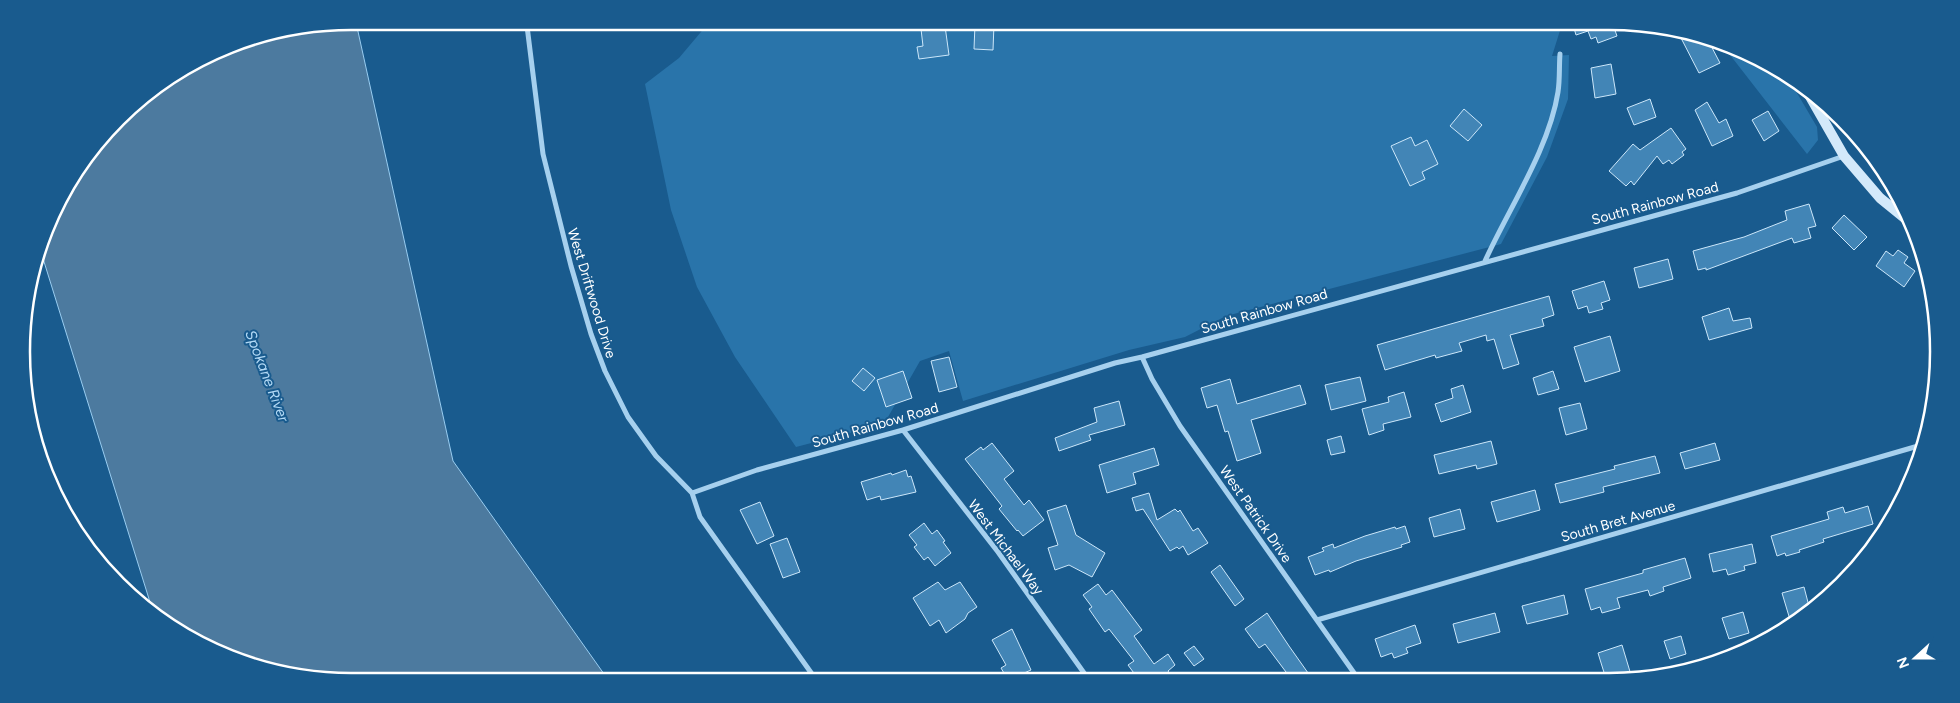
<svg xmlns="http://www.w3.org/2000/svg" width="1960" height="703" font-family="Figtree,sans-serif">
<style>
.green{fill:#2974aa}
.water{fill:#4c7a9f;stroke:#99cdf1}
.building{fill:#4285b6;stroke:#cce7fa}
.lines{fill:none;stroke-linecap:round;stroke-linejoin:round}
.street{stroke:#a6d0ee;stroke-width:5}
.secondary{stroke:#d3e9fa;stroke-width:10}
.labels{text-anchor:middle;stroke-width:4;stroke-linejoin:round;paint-order:stroke}
.street-label{font-size:14px;fill:#fff;stroke:#195b8e}
.water-label{font-size:15px;font-style:italic;fill:#b2d9f5;stroke:#195b8e}
.rim{fill:none;stroke:#fff;stroke-width:2.5}
</style>
<rect width="100%" height="100%" fill="#195b8e"/>
<path class="green" d="M1563 21 1552 56 1569 55 1568 99 1547 157 1501 244 1226 316 1185 337 1129 350 963 401 949 351 920 361 884 424 796 447 735 357 697 287 671 210 645 84 679 58 706 26Z
M1720 42 1754 55 1787 76 1817 127 1818 140 1807 154Z"/>
<path class="water" d="M357 27 453 461 609 681 351 682 266 671 168 626 154 615 41 252 55 205 90 150 134 103 225 46 287 28Z"/>
<path class="building" d="M1572 21 1612 22 1617 36 1598 43 1596 37 1591 39 1588 31 1576 35Z
M975 24H994L993 50 974 49Z
M945 26 949 55 919 59 917 47 923 46 921 29Z
M1692 32 1707 38 1720 63 1699 73 1681 38Z
M1611 64 1616 94 1595 98 1591 68Z
M1650 99 1656 117 1634 125 1627 108Z
M1707 102 1719 123 1726 119 1733 136 1712 146 1695 110Z
M1464 109 1482 125 1468 141 1450 126Z
M1768 111 1779 131 1764 141 1752 120Z
M1671 128 1686 149 1682 152 1684 155 1672 164 1669 160 1663 164 1657 156 1634 185 1631 181 1626 186 1609 171 1633 144 1640 150Z
M1411 137 1415 146 1427 140 1438 164 1422 172 1425 179 1410 186 1391 146Z
M1809 204 1816 226 1808 228 1811 238 1794 243 1792 238 1706 270V268L1698 270 1693 251 1744 237 1787 220 1785 211Z
M1844 215 1867 237 1854 250 1832 228Z
M1898 250 1908 257 1904 263 1915 271 1904 287 1876 266 1886 251 1893 256Z
M1668 259 1673 279 1639 288 1634 268Z
M1604 281 1610 300 1601 303 1603 309 1589 313 1587 306 1578 309 1572 291Z
M1549 296 1554 315 1542 319 1544 326 1510 335 1519 364 1503 369 1494 339 1487 341 1486 335 1459 343 1462 351 1436 358 1435 355 1385 370 1377 345Z
M1729 308 1733 321 1750 318 1752 328 1709 340 1702 317Z
M1610 336 1620 371 1585 382 1574 347Z
M949 357 957 387 939 392 931 361Z
M863 368 875 378 864 391 852 381Z
M903 371 912 398 886 407 877 380Z
M1553 371 1559 389 1538 395 1533 378Z
M1360 377 1366 401 1331 410 1325 385Z
M1230 379 1237 404 1300 385 1306 404 1251 420 1261 453 1237 461 1228 431 1225 432 1217 405 1207 408 1201 388Z
M1463 385 1471 412 1441 422 1435 404 1453 398 1451 389Z
M1404 392 1411 417 1383 424 1384 430 1369 435 1362 409 1389 402 1388 397Z
M1119 401 1125 425 1089 435 1091 440 1059 451 1055 438 1097 422 1094 408Z
M1580 403 1587 429 1566 435 1559 408Z
M1341 436 1345 452 1331 455 1327 440Z
M1491 441 1497 464 1477 469 1476 465 1439 474 1434 455Z
M992 443 1014 471 1004 479 1024 505 1029 500 1044 520 1023 536 1018 530 1017 531 999 509 1002 506 965 459 981 447 983 450Z
M1715 443 1720 460 1685 469 1680 453Z
M1154 448 1159 465 1133 473 1136 484 1107 493 1099 465Z
M1655 456 1660 473 1603 487 1604 492 1560 503 1555 484 1615 469 1614 466Z
M906 470 908 477 911 476 916 492 881 500 880 496 867 500 861 482 891 473 892 475Z
M1535 490 1540 510 1497 522 1491 502Z
M1149 493 1157 520 1175 509 1178 512 1180 510 1193 531 1198 528 1208 543 1188 555 1183 546 1179 549 1177 547 1170 551 1143 509 1136 511 1132 498Z
M760 502 774 536 757 544 740 510Z
M1066 505 1076 535 1105 553 1092 577 1069 565 1055 570 1048 548 1058 545 1047 511Z
M1868 506 1873 524 1823 539 1824 542 1799 550 1800 552 1786 556 1785 553 1777 556 1771 536 1829 519 1827 512 1843 507 1845 513Z
M1460 509 1465 529 1434 537 1429 518Z
M924 523 932 534 937 530 945 541 943 542 951 553 935 566 928 557 924 560 914 547 917 545 909 535Z
M1405 526 1410 542 1401 545 1402 547 1356 561 1330 572 1329 570 1315 575 1308 557 1324 551 1322 548 1333 544 1334 548 1365 536 1395 527 1396 529Z
M787 538 800 572 783 578 770 544Z
M1752 544 1756 563 1744 566 1745 570 1728 575 1726 569 1713 572 1709 554Z
M1685 558 1691 578 1663 587 1664 591 1650 596 1648 590 1617 598 1620 608 1602 613 1600 607 1591 610 1585 589 1643 573V570Z
M1220 565 1244 599 1235 606 1211 572Z
M938 582 945 590 960 582 977 607 968 613 965 619 946 633 939 620 930 626 913 598Z
M1098 584 1106 595 1112 590 1142 630 1134 636 1154 664 1168 654 1175 665 1168 671 1174 680H1139L1128 665 1134 661 1109 629 1105 632 1089 609 1092 607 1083 595Z
M1804 587 1810 610 1791 623 1782 593Z
M1564 595 1568 614 1527 624 1522 606Z
M1743 612 1749 633 1729 639 1722 618Z
M1267 613 1289 646 1313 680H1292L1265 644 1259 648 1245 629Z
M1495 613 1500 632 1458 643 1453 624Z
M1415 625 1421 643 1406 648 1408 653 1394 658 1392 653 1381 657 1375 639Z
M1012 629 1031 670 1008 680 1001 668 1006 665 992 640Z
M1681 636 1686 654 1670 659 1664 641Z
M1622 645 1631 675 1619 679H1606L1598 653Z
M1194 646 1204 659 1194 666 1184 653Z"/>
<g class="lines">
<path class="street" d="M527 26 543 154 571 266 591 334 605 371 628 417 656 456 692 493 700 517 817 681
M1485 261C1509 208 1549 149 1558 92 1560 79 1559 66 1560 54
M1142 357 1152 379 1180 426 1359 680
M903 430 998 552 1089 680
M692 493 757 470 903 430 1115 363 1142 357 1737 193 1844 156
M1317 620 1925 444"/>
<path class="secondary" d="M1804 86 1844 156 1880 198 1912 224"/>
</g>
<g class="labels">
<g class="street-label">
<text transform="translate(1655 203) rotate(-15)" y="5">South Rainbow Road</text>
<text transform="translate(592 293) rotate(73)" y="5">West Driftwood Drive</text>
<text transform="translate(1264 311) rotate(-16)" y="5">South Rainbow Road</text>
<text transform="translate(875 425) rotate(-16)" y="5">South Rainbow Road</text>
<text transform="translate(1256 514) rotate(55)" y="5">West Patrick Drive</text>
<text transform="translate(1618 521) rotate(-16)" y="5">South Bret Avenue</text>
<text transform="translate(1006 547) rotate(53)" y="5">West Michael Way</text>
</g>
<g class="water-label">
<text transform="translate(267 376) rotate(69)" y="5">Spokane River</text>
</g>
</g>
<path d="M0 0H1960V703H0ZM351 30H1609A321 321 0 0 1 1930 351V352A321 321 0 0 1 1609 673H351A321 321 0 0 1 30 352V351A321 321 0 0 1 351 30Z" fill="#195b8e" fill-rule="evenodd"/>
<path class="rim" d="M351 30H1609A321 321 0 0 1 1930 351V352A321 321 0 0 1 1609 673H351A321 321 0 0 1 30 352V351A321 321 0 0 1 351 30Z"/>
<g transform="translate(1915 658) rotate(249)" stroke="#195b8e" stroke-width="4" paint-order="stroke">
<path d="M0-4L9 19L0 12L-9 19Z" fill="#ffffff"/>
<text y="-8" font-size="14" font-weight="bold" text-anchor="middle" fill="#ffffff">N</text>
</g>
</svg>
